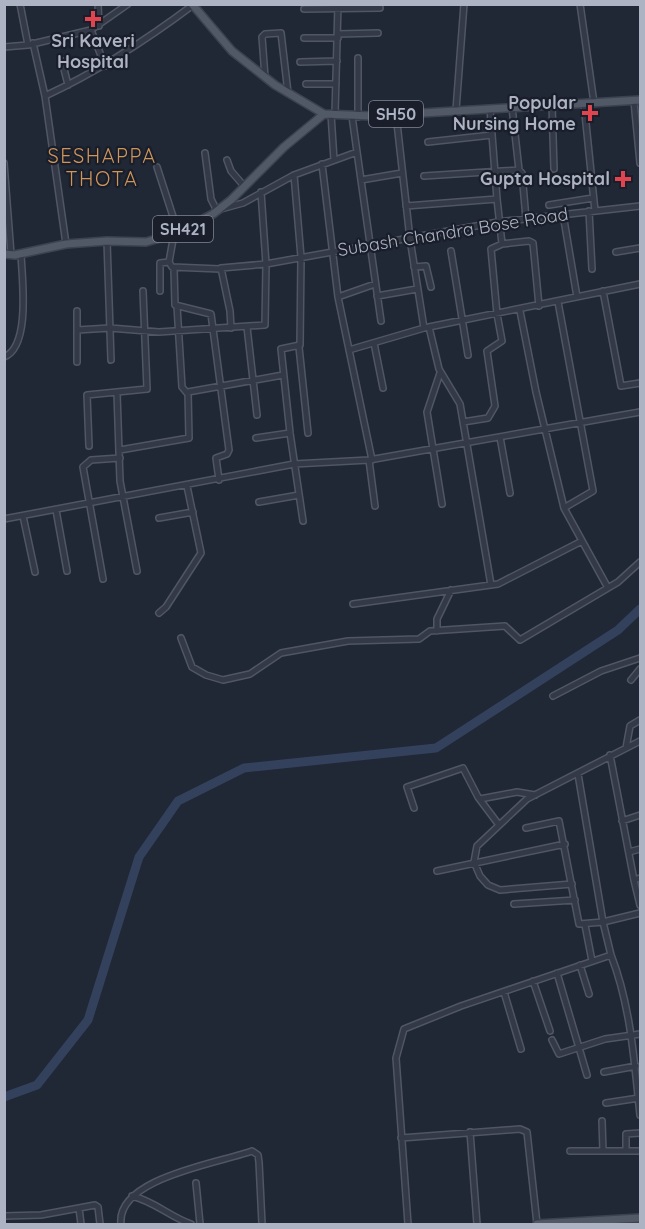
<svg xmlns="http://www.w3.org/2000/svg" width="645" height="1229" font-family="Quicksand,sans-serif">
<style>
.lines{fill:none;stroke-linecap:round;stroke-linejoin:round}
.river{stroke:#33415c;stroke-width:9}
.minor-casing{stroke:#505664;stroke-width:8}
.major-casing{stroke:#3c424f;stroke-width:10}
.minor{stroke:#333946;stroke-width:5}
.major{stroke:#515866;stroke-width:7}
.health-dot{fill:#e0444e;stroke:#191e2a;stroke-width:2}
.labels{text-anchor:middle;stroke-width:4.5;stroke-linejoin:round;paint-order:stroke}
.shield{fill:#191e2a;stroke:#818695;stroke-width:1.5}
.shield-label{font-size:16px;font-weight:bold;fill:#adb3c3}
.poi-label{font-size:18px;font-weight:bold;fill:#adb3c3;stroke:#191e2a;text-anchor:end}
.street-label{font-size:18px;fill:#adb3c3;stroke:#191e2a}
.neighbourhood-label{font-size:20px;letter-spacing:1.5px;fill:#cf965b;stroke:#191e2a}
</style>
<rect width="100%" height="100%" fill="#202735"/>
<g class="lines">
<path class="river" d="M4 1097 37 1085 88 1020 139 857 178 801 244 768 436 748 618 630 640 609"/>
<g class="minor-casing">
<path id="minor" d="M98 4 99 26
M580 4 594 103
M304 9 380 8
M91 30 105 66
M338 34 378 33
M304 38H338
M33 43 45 96
M28 45 91 30 128 4
M4 47 28 45 20 4
M358 58V117
M62 61 68 85
M300 62 337 61
M265 77 262 37 265 34 281 33 288 93
M306 84H336
M634 101 640 163
M584 104 595 211
M552 105 554 169
M512 107 519 170
M456 110 464 4
M331 114 334 160
M335 114 338 4
M396 114 410 239 424 328 640 284
M352 116 357 152
M428 142 492 135
M205 153 211 199 217 211
M227 160 231 171 244 186
M4 163 11 254
M322 164 338 297
M157 167 178 232
M294 175 301 257 300 345 281 349 290 433 303 521
M424 176 519 170 522 173 526 219
M361 180 402 173
M549 205 593 198
M406 206 497 199 490 109
M221 209 243 203 294 175 357 152 381 321
M589 211 592 269
M563 214 577 297
M174 234 169 262 172 267 220 269
M107 241 111 360
M66 244 45 96C99 71 145 41 193 5
M502 244 529 241 533 243 539 306
M451 251 468 355
M616 252 640 248
M414 267 426 266 431 287
M174 269 175 305 211 314 229 450 227 454 216 458 219 480
M160 291V263L169 262
M603 291 621 386 640 383
M377 296 417 289
M558 302 593 491 564 508
M177 306 182 387 187 393
M520 311 536 392 564 508 608 588
M247 327 257 415
M429 327 439 369 460 404 491 585
M231 328 230 311 221 268 266 264 498 222 640 206
M77 330 110 328 159 332 265 325 266 264 261 192
M374 343 383 388
M299 347 308 433
M349 350 424 328
M4 357C31 347 22 278 21 254
M77 362V311
M440 373 427 412 442 504
M117 393 120 481 137 571
M463 422 488 418 495 406 487 351 502 341 497 314 491 249 502 244 497 199
M500 437 510 493
M256 438 290 433
M89 446 87 395 147 389 143 291
M120 450 189 438 188 392 283 375
M369 460 375 506
M372 460 338 297 375 284
M259 502 299 495
M56 510 67 571
M23 516 35 572
M159 518 193 512
M4 519 294 464 369 460 640 412
M103 579 83 467 91 460 120 458
M353 604 498 584 582 541
M159 613 166 607 201 553 187 486
M437 631V619L451 590
M181 638 192 667 206 675 223 680 250 674 281 653 348 641 419 639 430 631 505 626 520 640 618 582 640 562
M631 680 640 669
M553 696 601 671 640 658
M626 748 630 726 640 720
M610 755 634 880
M480 799 517 792 535 795
M414 808 407 787 463 768 478 797 499 825
M622 821 640 815
M526 828 559 821 579 924 603 922 578 774
M629 852 640 849
M437 871 565 844
M640 878 634 880 640 905
M572 884 500 890 488 885 480 876 474 862 477 846 527 799 640 741
M514 904 575 900
M585 925 592 961
M611 955C631 1007 634 1060 640 1115
M580 965 589 994
M557 973 587 1075
M533 981 550 1031
M504 992 521 1049
M552 1040 559 1054 605 1039 640 1034
M604 1072 636 1066
M606 1103 639 1098
M602 1121 603 1151
M470 1132 477 1224
M401 1138 520 1129 527 1132 537 1224
M570 1151H640
M626 1151V1134L640 1133
M196 1183 200 1224
M132 1196C154 1201 170 1217 191 1224
M4 1216 41 1215 79 1208
M81 1224 79 1208 95 1205 98 1207 100 1224
M121 1224C116 1178 219 1163 252 1151L258 1155 259 1162 262 1224
M408 1224 396 1058 404 1029 461 1006 611 955 603 922 640 913"/>
</g>
<g class="major-casing">
<path id="major" d="M192 4 232 51 275 85 324 114 372 116 640 100
M4 254 15 255 66 244 107 241 146 242 174 234 213 214 231 200 284 147 324 114
M537 1224 640 1218"/>
</g>
<use href="#minor" class="minor"/>
<use href="#major" class="major"/>
</g>
<g class="health-dot">
<path d="M90 10h6v6h6v6h-6v6h-6v-6h-6v-6h6z"/>
<path d="M587 104h6v6h6v6h-6v6h-6v-6h-6v-6h6z"/>
<path d="M620 170h6v6h6v6h-6v6h-6v-6h-6v-6h6z"/>
</g>
<g class="labels">
<g class="shield">
<rect x="369" y="101" width="54" height="26" rx="4.5"/>
<rect x="153" y="216" width="60" height="26" rx="4.5"/>
</g>
<g class="shield-label">
<text x="396" y="120">SH50</text>
<text x="183" y="235">SH421</text>
</g>
<g class="poi-label">
<text x="93" y="47" text-anchor="middle">Sri Kaveri<tspan x="93" dy="21">Hospital</tspan></text>
<text x="576" y="109">Popular<tspan x="576" dy="21">Nursing Home</tspan></text>
<text x="610" y="185">Gupta Hospital</text>
</g>
<g class="street-label">
<text transform="translate(453 232) rotate(-9)" y="6">Subash Chandra Bose Road</text>
</g>
<g class="neighbourhood-label">
<text x="102" y="163">SESHAPPA<tspan x="102" dy="23">THOTA</tspan></text>
</g>
</g>
<rect width="645" height="1229" fill="none" stroke="#adb3c3" stroke-width="12"/>
</svg>
